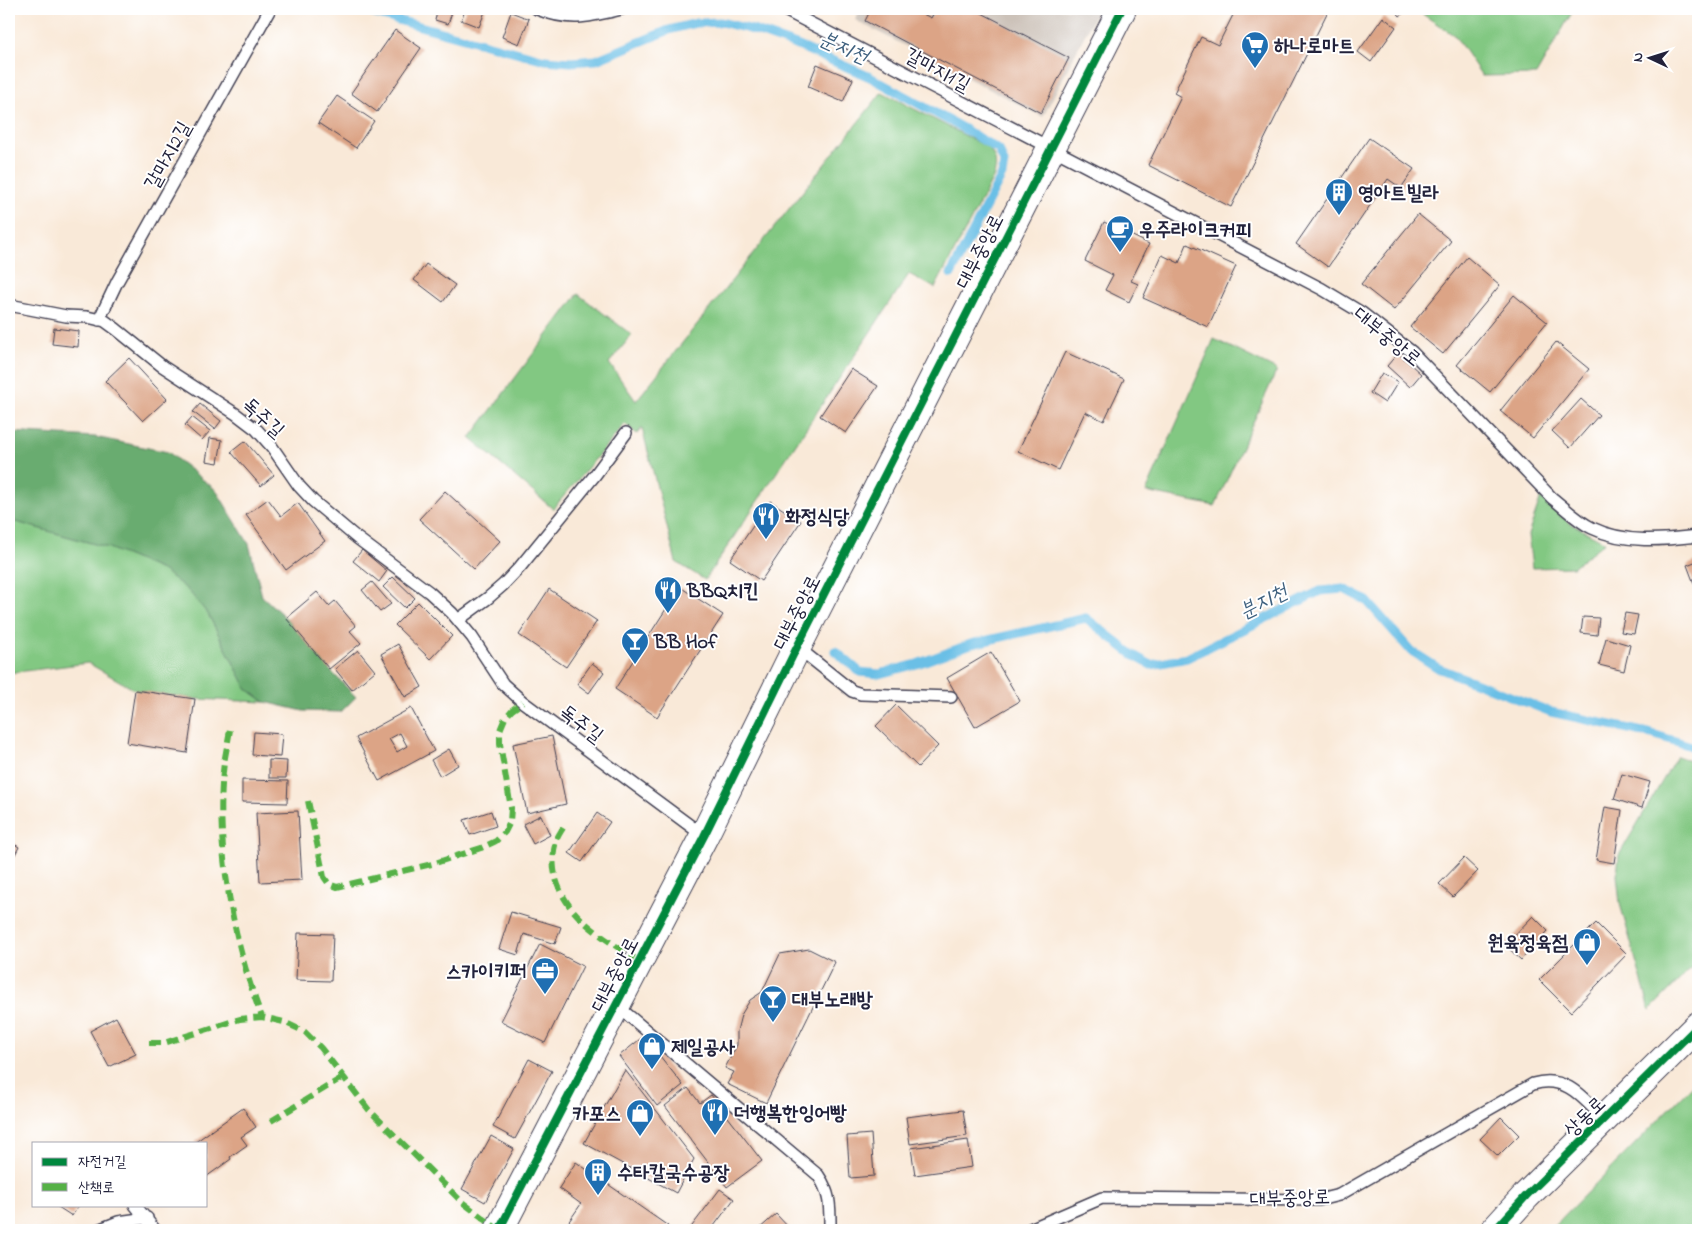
<svg xmlns="http://www.w3.org/2000/svg" width="1707" height="1239" font-family="'Indie Flower','Poor Story',sans-serif">
<style>
.industrial{fill:#ccc2b9}
.green{fill:#82c882;stroke:#52755e}
.forest{fill:#69ac70;stroke:#466756}
.lines{fill:none;stroke-linecap:round;stroke-linejoin:round}
.stream{stroke:#6abfe6;stroke-width:9}
.building{fill:#dca486;fill-rule:evenodd}
.service-casing{stroke:#424053;stroke-width:14}
.tertiary-casing{stroke:#424053;stroke-width:30}
.service{stroke:#fff;stroke-width:11}
.tertiary{stroke:#fff;stroke-width:28}
.quiet{stroke:#55b146;stroke-width:6;stroke-dasharray:12 6;stroke-linecap:butt}
.cycleway-casing{stroke:#fff;stroke-width:11}
.cycleway{stroke:#00873e;stroke-width:8}
.labels{text-anchor:middle;stroke-width:4;stroke-linejoin:round;paint-order:stroke}
.poi-label{font-size:20px;font-weight:bold;fill:#22223b;stroke:#fff;text-anchor:start}
.street-label{font-size:20px;fill:#22223b;stroke:#fff}
.water-label{font-size:21px;font-style:italic;fill:#3f617f;stroke:#fff}
</style>
<rect width="100%" height="100%" fill="#fff"/>
<filter id="ink" filterUnits="userSpaceOnUse"><feTurbulence type="fractalNoise" baseFrequency=".02" numOctaves="2"/><feDisplacementMap in="SourceGraphic" scale="10" xChannelSelector="R" yChannelSelector="G"/><feConvolveMatrix kernelMatrix="1 2 1 2 8 2 1 2 1" color-interpolation-filters="sRGB"/></filter>
<filter id="wash" filterUnits="userSpaceOnUse"><feTurbulence type="fractalNoise" baseFrequency=".0096" numOctaves="4" result="noise"/><feDisplacementMap in="SourceGraphic" scale="20" xChannelSelector="R" yChannelSelector="G"/><feGaussianBlur stdDeviation="1.12" result="paint"/><feColorMatrix in="noise" values="0 0 0 0 0 0 0 0 0 0 0 0 0 0 0 0 0 1.4 0 .05"/><feComposite in="paint" operator="in"/></filter>
<g filter="url(#wash)">
<rect width="100%" height="100%" fill="#f9e9d8"/>
<path class="industrial" d="M861 9H1098L1043 117 855 20Z"/>
<path class="green" d="M1415 9H1574L1536 75 1482 76 1455 36Z
M882 92 989 148C997 159 997 166 993 178L935 288 909 274 705 580 676 562 642 428 637 434 625 424 553 509 470 438 578 294 632 335 609 363 636 401Z
M1214 339 1277 370 1215 506 1146 492Z
M1541 497 1570 523 1605 542 1573 567 1532 568 1528 535Z
M9 520 109 548 164 571 188 590 208 614 247 689 265 702 195 699 135 690 88 663 9 673Z
M1677 756 1698 763V961L1650 1010 1620 904 1617 875 1619 855Z
M1698 1080V1230H1550Z"/>
<path class="forest" d="M9 432 95 437 168 452 216 490 249 544 262 596 286 618 329 669 356 697 341 712 303 711 265 702 247 689 208 614 188 590 164 571 109 548 9 520Z"/>
<g class="lines">
<path class="stream" d="M357 9 545 60 571 62 596 60 669 30 696 23 721 22 753 30 796 45 870 77 966 130 999 150 1004 163 1002 175 951 274
M835 651 860 672 879 674 917 664 971 644 1086 618 1133 655 1151 665 1187 658 1320 591 1344 589 1367 601 1410 650 1438 668 1551 712 1652 734 1698 748"/>
</g>
<g id="blocks">
<path class="building" d="M438 9H453L448 24 435 20Z
M466 9H486L479 27 461 20Z
M871 9H913L931 18 936 9H974L1069 58 1041 113 865 21Z
M1236 9H1329L1231 207 1148 165 1181 97 1174 93 1201 37 1218 45Z
M1394 9H1409L1400 16Z
M511 12 529 19 519 44 502 37Z
M1383 17 1396 27 1371 62 1358 52Z
M395 30 421 48 377 112 351 93Z
M817 64 853 79 843 102 808 87Z
M337 96 374 121 356 148 318 123Z
M1369 138 1414 169 1401 188 1388 179 1328 267 1296 244Z
M1418 214 1451 241 1394 310 1361 284Z
M1104 222 1149 244 1131 281 1138 284 1129 302 1105 290 1113 275 1085 261Z
M1187 244 1236 266 1208 327 1143 298 1162 255 1179 263Z
M1467 257 1500 285 1443 354 1410 327Z
M426 264 455 285 443 302 414 280Z
M1514 295 1547 322 1490 392 1457 365Z
M54 328 79 331 78 347 52 344Z
M1556 342 1589 369 1533 438 1500 411Z
M1065 352 1124 379 1104 421 1085 412 1058 470 1018 451Z
M1398 353 1421 374 1410 387 1387 366Z
M129 358 167 399 143 421 105 381Z
M851 369 878 386 846 433 820 416Z
M1382 373 1398 382 1385 403 1370 393Z
M1581 399 1599 415 1570 448 1552 431Z
M200 404 221 421 215 429 193 412Z
M192 417 210 431 202 440 185 425Z
M210 438 222 440 218 463 206 461Z
M245 441 274 475 261 486 231 452Z
M445 491 500 541 474 569 419 519Z
M268 499 281 516 298 503 325 541 286 570 246 515Z
M770 501 801 521 761 581 730 560Z
M362 550 387 571 379 582 353 561Z
M1697 561 1698 588 1696 589 1687 565Z
M393 577 415 598 405 608 383 587Z
M372 582 391 604 380 612 362 590Z
M680 587 723 615 657 717 615 689Z
M549 589 597 621 566 667 519 635Z
M317 592 329 606 335 601 356 626 350 631 361 643 329 669 286 618Z
M418 602 452 636 430 659 395 625Z
M1625 613 1638 615 1634 634 1621 632Z
M1583 617 1599 618 1597 635 1581 633Z
M1606 638 1630 645 1624 671 1599 665Z
M398 644 422 687 405 697 381 654Z
M358 650 375 671 352 690 335 669Z
M991 652 1020 701 975 727 947 678Z
M592 663 604 672 589 693 577 684Z
M135 690 195 699 187 753 127 743Z
M896 705 938 746 918 767 876 726Z
M411 708 434 751 379 781 356 738ZM400 733 407 746 397 752 389 739Z
M254 732 282 734 280 757 252 755Z
M552 736 566 804 527 813 513 744Z
M449 749 458 765 440 776 431 760Z
M269 760 287 761 286 778H269Z
M1622 774 1650 782 1642 808 1614 799Z
M242 780 288 781 287 803 242 802Z
M1605 807 1622 810 1614 863 1596 860Z
M298 811 302 880 260 882 256 813Z
M491 811 496 826 470 835 464 820Z
M597 813 610 822 582 862 569 853Z
M541 815 550 835 533 844 523 824Z
M9 841 19 847 9 866Z
M1464 858 1478 871 1453 897 1439 884Z
M511 912 561 927 555 944 524 934 518 955 499 949Z
M1533 916 1548 931 1521 960 1505 945Z
M1596 923 1627 954 1571 1012 1539 980Z
M298 933 333 934 331 981 296 980Z
M540 944 583 966 545 1043 501 1021Z
M809 949 835 962 766 1103 727 1084 734 1072 725 1068 737 1045V1031L741 1015 750 1000 762 992 780 954Z
M116 1017 136 1054 109 1067 90 1031Z
M644 1036 683 1085 657 1106 619 1056Z
M529 1059 552 1071 515 1139 493 1127Z
M625 1070 694 1159 676 1193 584 1143Z
M688 1088 700 1103 711 1095 762 1161 727 1187 665 1106Z
M243 1108 256 1127 241 1137 247 1145 230 1157 231 1159 206 1177V1143H194Z
M963 1110 967 1136 910 1144 906 1117Z
M1501 1117 1519 1135 1498 1156 1480 1139Z
M871 1134 874 1176 850 1178 847 1136Z
M491 1136 514 1149 485 1202 462 1189Z
M968 1140 972 1167 915 1175 911 1148Z
M576 1162 668 1226 665 1230H563L581 1204 559 1188Z
M720 1189 734 1199 711 1230H689Z
M55 1205H79L72 1216Z
M776 1214 791 1230H758Z"/>
</g>
</g>
<g filter="url(#ink)">
<use href="#blocks" fill-opacity="0" stroke="#424053" stroke-width="1"/>
<g class="lines">
<g class="service-casing">
<path id="service" d="M537 9C570 22 588 17 621 9
M783 9 1322 289 1362 313 1412 352 1552 498C1565 508 1577 521 1592 528 1625 544 1663 540 1698 536
M9 305 66 316 87 317 105 321 116 329 162 366 236 414 257 430 272 447 299 486 313 501 357 538 429 592 452 613 472 637 503 684 523 702 704 836
M99 320 117 282 270 9
M458 620 488 598 503 585 520 567 595 475 626 433
M797 647 852 691 861 694 951 697
M616 1005 818 1175C831 1194 830 1208 830 1230
M135 1205 155 1230
M98 1230 118 1222 147 1218
M1028 1230 1102 1198 1319 1200 1339 1195 1533 1084C1566 1074 1583 1098 1604 1119"/>
</g>
<g class="tertiary-casing">
<path id="tertiary" d="M499 1230 704 836 797 647 1122 9
M1495 1230 1526 1196 1698 1026"/>
</g>
<use href="#service" class="service"/>
<use href="#tertiary" class="tertiary"/>
<path class="quiet" d="M230 730C228 741 226 752 224 763 214 841 233 944 262 1017
M308 801 324 877 329 884 337 887 432 864 481 848 496 841 505 832 510 822 511 808 500 744V730L505 718 512 710 523 702
M563 828C560 833 557 837 556 842 553 850 553 860 554 869 560 914 604 938 639 961
M149 1043H164L240 1019 262 1017 284 1022 305 1032 321 1048 369 1110 462 1202 499 1230
M271 1121 343 1077"/>
<g class="cycleway-casing">
<path id="cycleway" d="M499 1230 704 836 797 647 1122 9
M1495 1230 1526 1196 1698 1026"/>
</g>
<use href="#cycleway" class="cycleway"/>
</g>
</g>
<defs>
<g id="supermarket-pin" transform="scale(1.4375)"><path d="M0 17L-7.5 6A9.5 9.5 0 1 1 7.5 6Z" fill="#1f6fb2" stroke="#fff"/><path d="M-6-5.5h2.5l.6 2H6L4.5 2H-2.5L-4.4-4H-6ZM-1.5 3.2a1.3 1.3 0 1 0 .1 0ZM3 3.2a1.3 1.3 0 1 0 .1 0Z" fill="#fff"/></g>
<g id="building-pin" transform="scale(1.4375)"><path d="M0 17L-7.5 6A9.5 9.5 0 1 1 7.5 6Z" fill="#1f6fb2" stroke="#fff"/><path d="M-4-6H4V6H1V3H-1V6H-4ZM-2.5-4.3h1.7v1.8h-1.7ZM.8-4.3h1.7v1.8H.8ZM-2.5-1h1.7V.8h-1.7ZM.8-1h1.7V.8H.8Z" fill="#fff"/></g>
<g id="cafe-pin" transform="scale(1.4375)"><path d="M0 17L-7.5 6A9.5 9.5 0 1 1 7.5 6Z" fill="#1f6fb2" stroke="#fff"/><path d="M-5.5-4.5H6V0H3Q3 3.5 0 3.5H-2.5Q-5.5 3.5-5.5 0ZM3-3.2v2h1.7v-2ZM-6 4.5H4V6H-6Z" fill="#fff"/></g>
<g id="restaurant-pin" transform="scale(1.4375)"><path d="M0 17L-7.5 6A9.5 9.5 0 1 1 7.5 6Z" fill="#1f6fb2" stroke="#fff"/><path d="M-5-6h1v4h1v-4h1v4h1v-4h1v5L-1.5 .5V6h-2V.5L-5-1ZM5-6V6H3V1.5H1.5Q1.5-4 5-6Z" fill="#fff"/></g>
<g id="bar-pin" transform="scale(1.4375)"><path d="M0 17L-7.5 6A9.5 9.5 0 1 1 7.5 6Z" fill="#1f6fb2" stroke="#fff"/><path d="M-6-5H6L.8 .8V4.5H3.5V6h-7V4.5H-.8V.8Z" fill="#fff"/></g>
<g id="shop-pin" transform="scale(1.4375)"><path d="M0 17L-7.5 6A9.5 9.5 0 1 1 7.5 6Z" fill="#1f6fb2" stroke="#fff"/><path d="M-5-2.5h2.3a2.7 3.5 0 0 1 5.4 0H5L5.5 6h-11ZM-1.5-2.5h3a1.5 2.3 0 0 0-3 0Z" fill="#fff"/></g>
<g id="office-pin" transform="scale(1.4375)"><path d="M0 17L-7.5 6A9.5 9.5 0 1 1 7.5 6Z" fill="#1f6fb2" stroke="#fff"/><path d="M-6-3h4V-5.5h4V-3h4V5H-6ZM-1-4.5V-3h2v-1.5ZM-6 0V1H6V0Z" fill="#fff"/></g>
</defs>
<g fill-rule="evenodd">
<use href="#supermarket-pin" x="1255" y="45"/>
<use href="#building-pin" x="1339" y="192"/>
<use href="#cafe-pin" x="1120" y="229"/>
<use href="#restaurant-pin" x="766" y="516"/>
<use href="#restaurant-pin" x="668" y="590"/>
<use href="#bar-pin" x="635" y="641"/>
<use href="#shop-pin" x="1587" y="942"/>
<use href="#office-pin" x="545" y="971"/>
<use href="#bar-pin" x="773" y="999"/>
<use href="#shop-pin" x="652" y="1046"/>
<use href="#restaurant-pin" x="715" y="1112"/>
<use href="#shop-pin" x="640" y="1113"/>
<use href="#building-pin" x="598" y="1172"/>
</g>
<g class="labels">
<g class="poi-label">
<text x="1274" y="52">하나로마트</text>
<text x="1358" y="199">영아트빌라</text>
<text x="1139" y="236">우주라이크커피</text>
<text x="785" y="523">화정식당</text>
<text x="687" y="597">BBQ치킨</text>
<text x="654" y="648">BB Hof</text>
<text x="1568" y="949" text-anchor="end">원육정육점</text>
<text x="526" y="978" text-anchor="end">스카이키퍼</text>
<text x="792" y="1006">대부노래방</text>
<text x="671" y="1053">제일공사</text>
<text x="734" y="1119">더행복한잉어빵</text>
<text x="621" y="1120" text-anchor="end">카포스</text>
<text x="617" y="1179">수타칼국수공장</text>
</g>
<g class="street-label">
<text transform="translate(938 69) rotate(28)" y="7">갈마지1길</text>
<text transform="translate(167 155) rotate(-61)" y="7">갈마지2길</text>
<text transform="translate(979 251) rotate(-63)" y="7">대부중앙로</text>
<text transform="translate(1388 336) rotate(39)" y="7">대부중앙로</text>
<text transform="translate(264 417) rotate(42)" y="7">독주길</text>
<text transform="translate(796 612) rotate(-63)" y="7">대부중앙로</text>
<text transform="translate(582 723) rotate(37)" y="7">독주길</text>
<text transform="translate(614 974) rotate(-63)" y="7">대부중앙로</text>
<text transform="translate(1584 1116) rotate(-44)" y="7">상동로</text>
<text transform="translate(1290 1197) rotate(-2)" y="7">대부중앙로</text>
</g>
<g class="water-label">
<text transform="translate(844 47) rotate(24)" y="7">분지천</text>
<text transform="translate(1263 601) rotate(-27)" y="7">분지천</text>
</g>
</g>
<rect width="1707" height="1239" fill="none" stroke="#fff" stroke-width="30"/>
<rect x="32" y="1142" width="175" height="65" fill="#ffffff" stroke="#a7a7b1"/>
<rect x="42" y="1158" width="25" height="8" fill="#00873e" stroke="#a7a7b1"/>
<text x="78" y="1166" font-size="15" fill="#22223b">자전거길</text>
<rect x="42" y="1183" width="25" height="8" fill="#55b146" stroke="#a7a7b1"/>
<text x="78" y="1192" font-size="15" fill="#22223b">산책로</text>
<g transform="translate(1650 58) rotate(274)" stroke="#ffffff" stroke-width="4" paint-order="stroke">
<path d="M0-4L9 19L0 12L-9 19Z" fill="#22223b"/>
<text y="-8" font-size="14" font-weight="bold" text-anchor="middle" fill="#22223b">N</text>
</g>
</svg>
